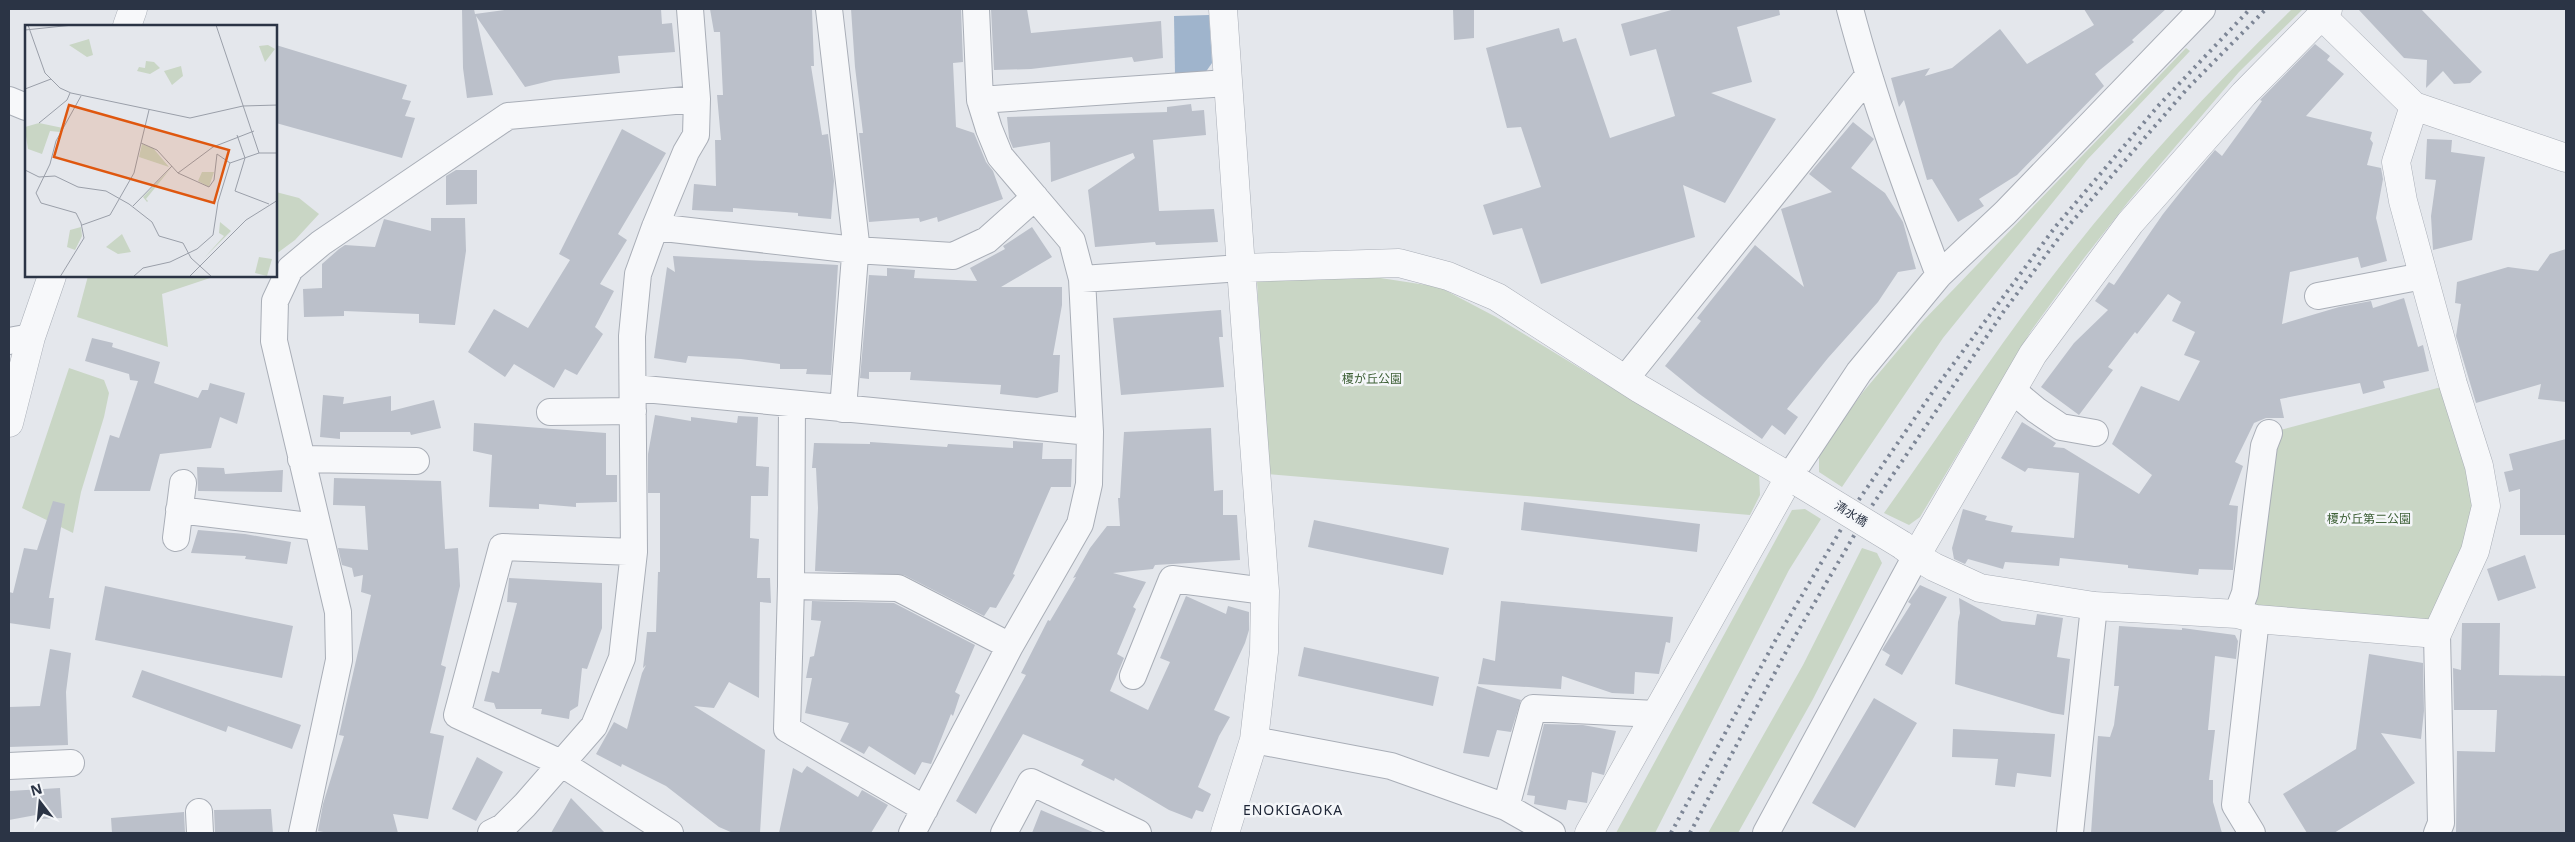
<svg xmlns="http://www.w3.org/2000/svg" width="2575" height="842" font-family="'Noto Sans','Noto Sans JP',sans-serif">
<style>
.green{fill:#c9d6c5}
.water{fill:#9fb4cc}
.building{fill:#bbc0ca}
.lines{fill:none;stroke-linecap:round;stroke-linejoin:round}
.minor-casing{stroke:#a9aeb7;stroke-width:28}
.tertiary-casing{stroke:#a9aeb7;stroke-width:29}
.minor{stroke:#f7f8fa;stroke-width:26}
.tertiary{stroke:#f7f8fa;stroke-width:28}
.rail{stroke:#7d8696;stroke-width:4;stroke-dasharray:2.5 5;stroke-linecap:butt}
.tertiary-bridge-casing{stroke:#a9aeb7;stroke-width:29;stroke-linecap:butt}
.tertiary-bridge{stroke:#f7f8fa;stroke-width:28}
.labels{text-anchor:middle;stroke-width:5;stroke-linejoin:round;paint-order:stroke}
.park-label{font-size:12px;fill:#3f6138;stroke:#f4f6f9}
.street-label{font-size:12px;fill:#2b3445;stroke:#f4f6f9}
.neighbourhood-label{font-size:14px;letter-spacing:1px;fill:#1d2536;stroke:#f4f6f9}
.inset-road{fill:none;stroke:#9a9fa9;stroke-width:1}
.view{fill:#df570f;fill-opacity:0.15;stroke:#df570f;stroke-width:2.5}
.inset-edge{fill:none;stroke:#2b3445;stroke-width:2.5}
</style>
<rect width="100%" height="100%" fill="#e4e7ec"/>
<path class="green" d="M2292 9H2303L2239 72 2128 202 2084 258 2031 331 1920 517 1909 525 1884 513C1930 449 1974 382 2021 318 2102 207 2194 104 2292 9Z
M2186 48 2190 51 2087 160 1943 338 1842 487 1819 472V452L1863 392 1922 322Z
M276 192 299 198 319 214 295 240 276 254Z
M1348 273 1439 287 1496 317 1663 419 1759 471 1760 495 1750 515 1268 474 1257 281Z
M88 276H216L162 294 168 347 77 317Z
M69 368 104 380 109 393 104 417 81 492 73 533 22 508Z
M2445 386 2486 506 2437 634 2256 619 2245 593 2269 433Z
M1805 509 1821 519 1789 570 1655 833H1616L1792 510Z
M1862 548 1877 553 1882 563 1813 699 1738 833H1708L1803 665Z"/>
<path class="water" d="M1209 15 1212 63 1205 73 1175 74 1174 16Z"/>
<path class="building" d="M462 9H474L475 14 512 9H661L662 24 672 23 675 52 618 56 620 73 554 80 525 87 476 16 493 95 467 98 463 68Z
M710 9H812L814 66H811L822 135 828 134 834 181 831 219 798 216V213L733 208V212L692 210 694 184 716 186 715 140H721L717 95H723L720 32H714Z
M851 9H961L963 62 953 63 956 127 974 133 986 162 993 171 1003 199 938 222 937 217 920 222 919 218 869 222 859 133H863L855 67Z
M991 9H1027L1031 33 1161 21 1163 58 1134 62 1132 57 1031 69 994 70Z
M1453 9H1474V38L1454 40Z
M1675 9H1779L1780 15 1737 27 1752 82 1711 93 1776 119 1725 203 1683 185 1695 237 1541 284 1522 228 1493 235 1483 205 1541 187 1521 127 1507 128 1486 48 1559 28 1563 42 1576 38 1610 138 1675 116 1656 49 1630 56 1621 24Z
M2084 9H2166L2132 40 2134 42 2095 74 2104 86 2017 175 1979 199 1984 206 1958 222 1932 179 1927 180 1904 100 1899 107 1891 78 1930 68 1925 76 1952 68 2000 29 2027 64 2094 25Z
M2358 9H2421L2482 72 2470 83 2454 84 2443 71 2426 88 2427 60 2404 58Z
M2315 44 2330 56 2327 60 2344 74 2306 116 2372 132 2370 139 2373 143 2367 165 2381 168 2383 179 2376 218 2387 261 2361 268 2358 257 2290 272 2282 324 2339 307 2371 301 2373 308 2404 298 2418 347 2423 345 2429 371 2383 381 2385 388 2363 394 2360 383 2280 399 2284 418H2266L2254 423 2235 462 2243 466 2229 505 2238 506 2233 570 2199 569 2198 575 2128 568V565L2060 558 2059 566 2005 562 2003 569 1968 559 1965 564 1954 559 1952 548 1963 509 1987 516 1985 520 2013 526 2011 532 2074 538 2079 473 2028 468 2025 472 2001 458 2022 422 2056 443 2053 447 2064 448 2139 494 2152 475 2112 444 2141 386 2179 401 2200 361 2184 355 2195 332 2172 321 2181 302 2168 294 2137 334 2135 332 2108 367 2113 370 2079 415 2041 387 2074 343 2108 310 2095 301 2109 282 2114 285 2163 214 2194 175 2215 150 2222 156 2262 101 2260 100Z
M276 45 407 85 402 99 411 101 405 116 415 118 402 158 276 123Z
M1191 104 1192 111 1204 110 1206 135 1153 140 1159 211 1214 209 1218 242 1156 245 1155 242 1095 247 1088 190 1135 158 1133 153 1051 182 1050 142 1013 148 1009 138 1007 117 1167 112V107Z
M1853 122 1874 139 1851 168 1885 193 1903 222 1916 269 1898 272 1878 302 1828 358 1787 409 1798 417 1785 435 1772 425 1762 439 1698 393 1665 366 1701 321 1697 318 1755 245 1804 287 1781 209 1832 192 1809 174Z
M622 129 666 153 618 234 627 240 600 284 614 291 595 327 603 334 577 375 565 369 554 388 514 364 505 377 468 352 494 309 528 328 570 260 559 254Z
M2427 139 2452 140 2451 152 2485 157 2472 240 2433 250 2431 216 2436 180 2425 179Z
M456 170H477V204L446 205V176Z
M431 218H465L466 251 455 325 419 323V314L344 311V316L304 317 303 289 322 288V264L339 249 345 245 375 247 384 219 431 231Z
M1032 227 1052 257 1001 287H1062V305L1053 355H1060L1058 392 1037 398 1000 394 1001 385 910 380 911 372H869V379L860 378 869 275 887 276V268L915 270 914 278 977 281 970 268 1005 249 1003 246Z
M2566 249V402L2538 399 2541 384 2476 403 2456 336 2461 304 2455 303 2457 282 2508 267 2538 271 2550 254Z
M673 256 838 265 831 375 806 374 807 369H780V364L741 359 688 356 686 363 654 358 667 267 675 272Z
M1221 310 1223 337H1219L1224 387 1121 395 1113 318Z
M92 338 113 343 112 347 160 362 154 383 198 398 202 390H208L210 383 245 393 237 424 220 417 211 448 160 454 150 491H94L110 435 119 438 138 381 130 380 129 374 85 361Z
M323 395 344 397 343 404 391 396V411L434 400 441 428 411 435 410 432H340V439L320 437Z
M655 415 691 421V417L737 423 738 416 758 417 756 466 769 467 768 496H751L750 538 759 539 757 578H770L771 603 760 602 759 698 729 682 714 708 694 706 765 750 760 833H733L719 827 666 786 622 764 621 767 596 754 614 722 627 729 642 673 646 665 643 668 647 632H656L658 572H660V493H648V454Z
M474 423 606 433V475H617V502L576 503V507L539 504V509L489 507 492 455 473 451Z
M1211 428 1214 491 1223 490V515H1237L1240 560 1155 565 1153 569 1113 573 1146 582 1133 607 1136 609 1117 654 1124 658 1110 691 1148 710 1170 662 1160 658 1186 596 1226 614 1228 606 1249 612V630L1245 643 1214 710 1230 717 1219 736 1198 787 1211 794 1203 812 1196 810 1192 819 1169 810 1115 778 1114 781 1081 765 1084 760 1023 734 976 814 956 801 1026 675 1021 673 1048 620 1050 621 1076 577 1073 578 1090 548 1107 526H1120L1118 498H1120L1124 432Z
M2566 439V535H2520V489L2509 492 2504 472 2513 470 2509 454Z
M1013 441 1043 443 1042 459H1072L1071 487H1051L1013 574 1015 575 996 608 990 607 984 616 904 575 815 571 818 508 816 468H812L814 443 870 444V442L947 447 948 444 1013 448Z
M197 467 224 468 225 474 283 470 282 492 198 491Z
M334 478 441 481 445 549 458 548 460 586 441 665 446 667 430 733 444 736 428 819 393 814 398 833H329L318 831 323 804 344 736 339 735 371 595 361 592 363 575 354 577 352 568 342 565 338 548 368 550 365 506 333 505Z
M53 501 65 504 49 598H54L50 629 9 623V592L13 593 24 548 37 550Z
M1524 502 1700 524 1697 552 1521 530Z
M1314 520 1449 548 1443 575 1308 547Z
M198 530 245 534 291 542 287 564 245 559 246 556 191 553Z
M2525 555 2536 588 2498 601 2487 569Z
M509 578 602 583V628L587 669 582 668 578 706 570 711 569 719 541 714 542 709H496L494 703 484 701 492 671 499 673 517 603 507 602Z
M1920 585 1947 597 1902 675 1885 665 1890 655 1882 650 1911 604 1908 602Z
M105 586 293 626 282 678 95 640Z
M1959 598 2002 621 2035 625 2037 614 2063 618 2057 657 2070 659 2064 715 2052 713 1955 684 1958 622 1960 613Z
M812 601 894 603 975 645 955 692 960 695 953 716 951 714 931 764 922 762 915 775 869 746 864 754 840 741 849 723 805 713 812 678H806L810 657 814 656 821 621 811 620Z
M1501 601 1673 617 1670 643 1666 642 1659 674 1635 672 1634 694 1612 693 1562 676 1561 689 1478 684 1483 658 1495 661Z
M2462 623H2500L2499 675 2566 676V833H2456L2457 751 2495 752 2497 710H2454L2453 668 2461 670Z
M2119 626 2182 630V628L2235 635 2238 641 2236 659 2215 656 2208 730H2215L2209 780H2213V802L2222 833H2091L2098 736 2110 737 2114 725 2119 686H2114Z
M1304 647 1439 677 1433 706 1298 676Z
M50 649 71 653 66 692 68 745 9 747V707L40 706Z
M2369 654 2423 663 2424 711 2421 739 2381 733 2415 783 2334 833H2307L2283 794 2356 749Z
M142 670 301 725 292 749 228 726 226 732 132 697Z
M1477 686 1521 700 1511 732 1497 730 1489 757 1463 753Z
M1874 698 1917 723 1855 828 1812 803Z
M1544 724 1583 725 1616 731 1604 775 1592 772 1587 803 1568 800 1566 810 1534 804 1535 796 1527 795Z
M1953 729 2055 734 2051 777 2017 773 2015 787 1995 785 1998 759 1952 757Z
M477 757 503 772 476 821 452 809Z
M807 766 858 797 862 790 888 805 871 833H779L793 768 802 773Z
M60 788 62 818 37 819 36 815 9 820V791Z
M571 798 605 833H551Z
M271 809 273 833H215L214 810Z
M1041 810 1095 833H1032Z
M184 812 185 833H112L111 818Z"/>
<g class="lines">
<g class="minor-casing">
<path id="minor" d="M829 9 856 243 843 409
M1850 9C1874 100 1906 187 1939 275
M9 100 26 107
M980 100 1227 83
M655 227 855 250 953 256 987 240 1035 197
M1082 279 1241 268
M2318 296 2423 276
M9 341 31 337
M1626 378 1868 76
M634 388 1090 432
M2012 390 2036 410 2061 427 2095 433
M792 404 791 586 787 729 925 809
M550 412 633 411
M301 459 416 461
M1790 476 1859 372 1939 275 2005 213 2202 9
M179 510 317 527
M176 538 183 483
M634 552 502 547 457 715 561 763 670 833
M791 586 898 588 1010 646
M2237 614 2245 593 2264 446 2269 433
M1133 676 1172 579 1265 591
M1254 740 1391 766 1506 807 1552 833
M9 766 71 763
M1506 807 1533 708 1656 714
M199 812 200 833
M302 833 339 660 338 612 274 341 275 301 290 269 321 243 508 116 697 99
M491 833 503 827 525 805 594 726 622 658 634 552 632 336 638 274 655 227 686 152 696 135 697 99 690 9
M912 833 1010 646 1080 524 1089 484 1090 432 1082 279 1072 241 1000 156 989 129 980 100 976 9
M1004 833 1031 782 1138 833
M1766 833 1916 556
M2070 833 2094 606
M2252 833 2235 805 2256 619
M2437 833 2441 823 2437 634"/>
</g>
<g class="tertiary-casing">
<path id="tertiary" d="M1223 9 1241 268
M2321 15 2414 106
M127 26 133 9
M9 423 31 337 52 276
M1902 545 1916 556 2033 354 2130 223 2244 94 2328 9
M1916 556 1934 567 1980 588 2094 606 2237 614 2256 619 2437 634 2475 551 2486 506 2479 466 2453 384 2403 201 2396 162 2414 106 2566 158
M1225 833 1254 740 1264 652 1265 591 1241 268 1399 263 1448 276 1497 297 1640 389 1800 483
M1589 833 1790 476"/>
</g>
<use href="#minor" class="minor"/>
<use href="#tertiary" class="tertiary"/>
<path class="rail" d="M1671 833 1775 641 1856 504 1934 390 2056 226 2159 105 2250 9
M1690 833 1788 648 1869 510 2004 311 2064 231 2187 89 2266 9"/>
<g class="tertiary-bridge-casing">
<path id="tertiary-bridge" d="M1800 483 1902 545"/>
</g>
<use href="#tertiary-bridge" class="tertiary-bridge"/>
</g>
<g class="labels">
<g class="park-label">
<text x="1372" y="383">榎が丘公園</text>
<text x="2369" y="523">榎が丘第二公園</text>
</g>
<g class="street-label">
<text transform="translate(1851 514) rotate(32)" y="4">清水橋</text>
</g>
<g class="neighbourhood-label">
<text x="1293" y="815">ENOKIGAOKA</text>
</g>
</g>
<g transform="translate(25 25)">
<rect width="252" height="252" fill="#e4e7ec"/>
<path d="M64 14 68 30 62 32 44 20ZM243 20 250 24 240 37 234 21ZM121 36 129 37 135 43 125 49 112 46 114 42 120 43ZM156 41 158 51 147 60 139 46ZM14 98 38 103 35 107 25 106 17 129 3 124 0 105V102ZM117 119 128 123 144 142 114 132ZM146 143 121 174 123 176 151 148 122 177 118 172ZM177 147H189L184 162 173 156ZM195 197 206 206 180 232 199 211 194 208ZM56 202 57 211 50 225 42 222 45 205ZM97 209 106 227 93 229 81 222ZM234 232 247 234 242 251 230 248Z" fill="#c9d6c5"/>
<path class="inset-road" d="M3 0 20 48 35 63 46 68 165 93 218 81 253 80M191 0 234 128M0 5 48 0M0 64 26 54M14 98 42 75 45 68M212 110 220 133 210 166 244 179M116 118 124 85M0 145 14 152 30 151 53 162 81 166 104 179 127 197 134 211 158 218 166 233 187 252M153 148 184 162 189 155 192 129 205 138M108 181 147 141M57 200 85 190 109 148 116 118 132 125 153 148 188 122 229 106M35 252 59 213 56 198 51 188 16 178 11 168 25 139 31 116 56 71M108 252 118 243 145 237 172 224 188 210 193 177 205 138 234 128H253M164 252 221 195 253 175"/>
<path class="view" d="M44 80 204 125 189 178 29 132Z"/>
<rect width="252" height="252" class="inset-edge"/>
</g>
<rect width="2575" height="842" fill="none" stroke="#2b3445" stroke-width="20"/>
<g transform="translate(40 802) rotate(344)" stroke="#f4f6f9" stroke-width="4" paint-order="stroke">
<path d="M0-4L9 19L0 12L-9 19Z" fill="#2b3445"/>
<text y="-8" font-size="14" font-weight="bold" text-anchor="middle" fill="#2b3445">N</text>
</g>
</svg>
